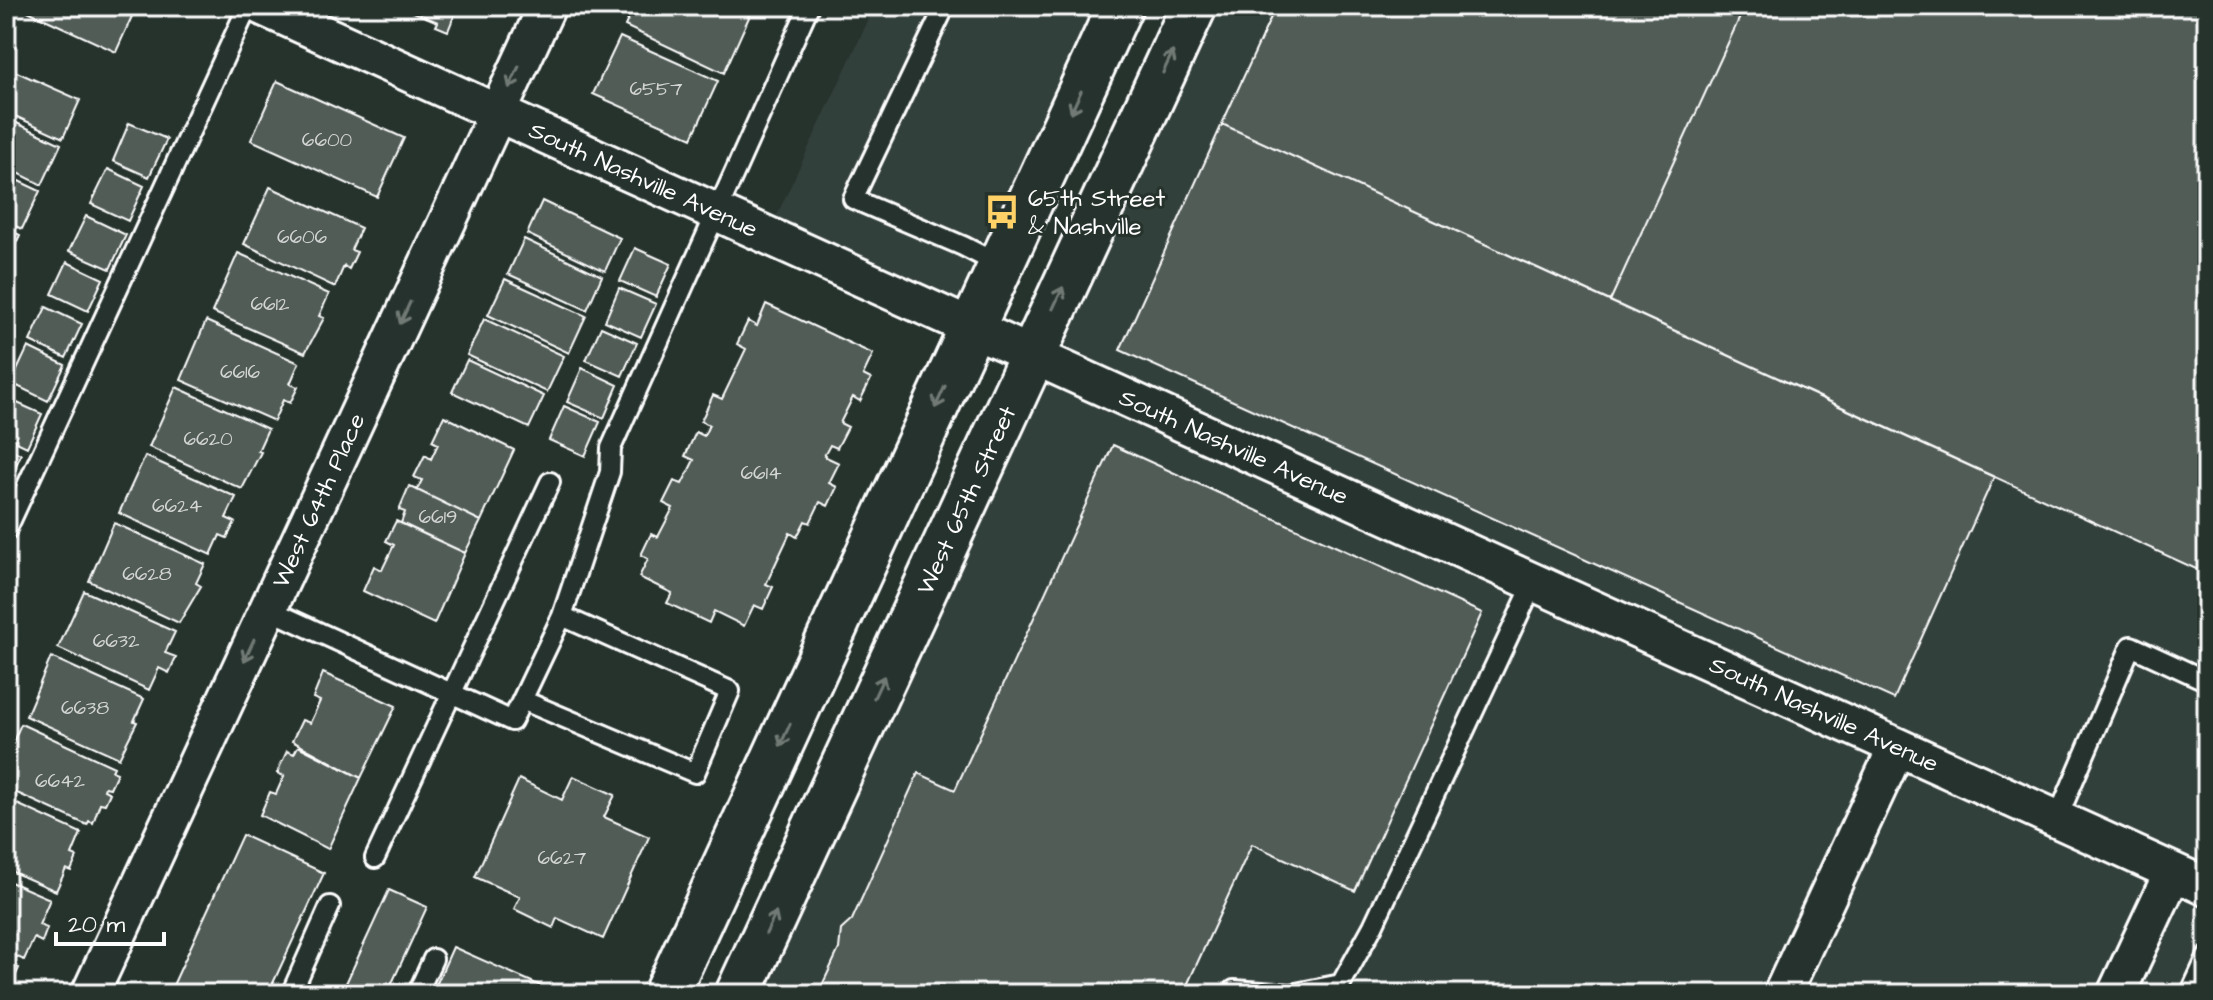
<svg xmlns="http://www.w3.org/2000/svg" width="2213" height="1000" font-family="'Architects Daughter',sans-serif">
<style>
.built{fill:#333f3a}
.building{fill:#515c57;stroke:#fff;stroke-width:2}
.lines{fill:none;stroke-linecap:round;stroke-linejoin:round}
.lane-casing{stroke:#fff;stroke-width:24}
.street-casing{stroke:#fff;stroke-width:42}
.secondary-casing{stroke:#fff;stroke-width:50}
.lane{stroke:#26332d;stroke-width:18}
.street{stroke:#26332d;stroke-width:36}
.secondary{stroke:#26332d;stroke-width:44}
.oneway{stroke:#727a76}
.labels{text-anchor:middle;stroke-width:6;stroke-linejoin:round;paint-order:stroke}
.number-label{font-size:20px;fill:#d4d6d5}
.street-label{font-size:24px;fill:#fff;stroke:#26332d}
.poi-label{font-size:24px;fill:#fff;stroke:#26332d;text-anchor:start}
</style>
<rect width="100%" height="100%" fill="#26332d"/>
<filter id="ink" filterUnits="userSpaceOnUse"><feTurbulence type="fractalNoise" baseFrequency=".0125" numOctaves="2"/><feDisplacementMap in="SourceGraphic" scale="16" xChannelSelector="R" yChannelSelector="G"/><feConvolveMatrix kernelMatrix="1 2 1 2 8 2 1 2 1" color-interpolation-filters="sRGB"/></filter>
<g filter="url(#ink)">
<path class="built" d="M875 6H1109L968 315 769 232Z
M1218 6H2207V994H765Z"/>
<path class="building" d="M116 6 133 14 116 52 19 7Z
M399 6H458L448 31 436 26 438 22Z
M634 6H731L750 15 724 73 625 26Z
M1276 6H1745L1610 301 1222 124Z
M1745 6H2207V574L1610 301Z
M620 37 718 81 692 138 593 94Z
M10 69 80 100 63 138 6 112V79Z
M277 81 404 138 377 197 251 140Z
M6 118 61 144 42 185 6 167Z
M129 123 167 139 149 177 113 161Z
M1222 124 1994 477 1894 699 1120 350Z
M108 169 144 186 128 221 91 204Z
M6 175 40 191 22 229 6 222Z
M270 187 361 228 351 250 357 252 349 269 344 266 335 287 244 244Z
M542 201 620 238 605 271 527 234Z
M86 216 126 235 110 269 69 251Z
M6 229 20 235 6 264Z
M524 239 602 276 587 310 508 274Z
M635 248 671 264 656 297 620 281Z
M238 253 329 294 319 316 324 318 305 353 212 312Z
M67 262 103 279 88 311 52 294Z
M505 279 586 316 569 353 488 315Z
M619 288 656 304 641 337 605 321Z
M766 304 873 354 863 375 871 379 860 401 853 397 840 423 848 427 837 448 830 445 824 456 839 463 829 483 837 487 828 506 820 502 810 523 805 521 797 537 790 533 766 584 773 587 763 609 754 605 744 626 714 611 709 623 667 603 672 593 639 577 648 559 641 555 651 534 658 537 673 508 663 503 674 481 682 484 694 460 685 456 696 432 704 436 709 425 701 421 713 395 722 399 746 349 737 344 748 321 757 326Z
M46 307 82 324 66 358 30 341Z
M484 319 564 356 547 392 467 355Z
M206 321 299 363 290 384 298 387 290 403 283 400 274 421 181 380Z
M601 327 637 343 622 376 586 360Z
M28 347 65 365 48 401 11 383Z
M467 360 544 396 529 428 452 392Z
M582 368 618 385 604 418 567 402Z
M176 387 268 429 258 451 261 452 242 489 149 447Z
M6 398 42 414 27 447 6 437Z
M564 406 600 422 585 456 549 440Z
M444 416 514 450 481 521 417 490 422 480 414 477 425 455 431 459 438 444 432 441Z
M1113 445 1482 613 1355 891 1252 844 1183 994H818L839 949 841 930 852 920 918 773 955 790Z
M6 448 21 454 6 489Z
M145 456 236 497 226 518 235 522 227 538 220 535 211 555 119 513Z
M409 486 481 521 465 553 401 523 405 512 399 510Z
M396 521 465 553 434 624 363 591 374 566 382 570 394 545 386 541Z
M114 523 205 564 196 583 201 586 179 623 89 581Z
M84 591 175 632 165 653 176 657 169 673 159 668 149 690 58 648Z
M51 657 144 699 134 721 137 722 119 758 26 716Z
M323 673 396 706 361 778 292 741 302 720 310 723 320 701 313 698Z
M21 724 114 767 112 771 117 773 110 788 105 787 104 790 110 793 105 804 100 803 93 823 89 821 87 825 6 788V757Z
M298 746 361 778 328 849 260 815 270 792 276 794 284 776 277 773 287 751 294 754Z
M573 776 615 795 604 817 649 837 603 939 557 918 553 928 514 909 520 897 475 877 519 779 562 800Z
M6 799 81 833 72 855 77 857 71 871 66 869 56 891 6 869Z
M242 835 324 873 268 994H169Z
M6 880 50 899 39 925 47 928 42 942 34 938 24 960 6 952Z
M389 890 427 907 387 994H341Z
M453 947 559 994H432Z
M6 963 19 968 9 990 12 992 11 994H6Z"/>
<g class="lines">
<g class="lane-casing">
<path id="lane" d="M945 6 853 199 963 246 1000 265
M6 531 248 6
M268 609 512 721 562 616 610 472 611 448 809 6
M522 700 695 773 730 691 562 616
M2057 819 2131 646 2207 681
M375 858 550 482
M291 994 330 906
M417 994 433 959
M1233 994 1234 990 1291 994 1341 984 1373 926 1534 582
M2190 994 2207 957"/>
</g>
<g class="street-casing">
<g id="street">
<path id="s1" d="M261 6 2207 887"/>
<path id="s2" d="M90 994 547 6"/>
<path d="M1782 994 1897 747"/>
<path d="M2116 994 2173 872"/>
</g>
</g>
<g class="secondary-casing">
<g id="secondary">
<path d="M666 994 1120 6"/>
<path id="s3" d="M738 994 1194 6"/>
</g>
</g>
<use href="#lane" class="lane"/>
<use href="#street" class="street"/>
<use href="#secondary" class="secondary"/>
</g>
<defs><path id="oneway-shaft" d="M-6 0H5M1.5-3L5.5 0L1.5 3" fill="none" stroke-width="1.6" stroke-linecap="round" stroke-linejoin="round" transform="scale(2)"/></defs>
<g class="oneway">
<use href="#oneway-shaft" transform="translate(1168 62) rotate(-65)"/>
<use href="#oneway-shaft" transform="translate(514 77) rotate(115)"/>
<use href="#oneway-shaft" transform="translate(1076 102) rotate(115)"/>
<use href="#oneway-shaft" transform="translate(1058 298) rotate(-65)"/>
<use href="#oneway-shaft" transform="translate(405 313) rotate(115)"/>
<use href="#oneway-shaft" transform="translate(940 397) rotate(115)"/>
<use href="#oneway-shaft" transform="translate(249 650) rotate(115)"/>
<use href="#oneway-shaft" transform="translate(879 687) rotate(-65)"/>
<use href="#oneway-shaft" transform="translate(785 735) rotate(115)"/>
<use href="#oneway-shaft" transform="translate(771 923) rotate(-65)"/>
</g>
</g>
<defs>
<g id="bus-bare" transform="scale(2.76)"><path d="M-5-6H5V4H4V6H2V4H-2V6H-4V4H-5ZM-3.5-4V0h7V-4ZM-3.5 1.2v1.5H-2V1.2ZM2 1.2v1.5H3.5V1.2Z" fill="#ffd166" stroke="#26332d" stroke-width="2.5" paint-order="stroke"/></g>
</defs>
<g fill-rule="evenodd">
<use href="#bus-bare" x="1002" y="212"/>
</g>
<g class="labels">
<g class="number-label">
<text x="656" y="95">6557</text>
<text x="327" y="146">6600</text>
<text x="302" y="243">6606</text>
<text x="270" y="310">6612</text>
<text x="240" y="378">6616</text>
<text x="208" y="445">6620</text>
<text x="761" y="479">6614</text>
<text x="177" y="512">6624</text>
<text x="438" y="523">6619</text>
<text x="147" y="580">6628</text>
<text x="116" y="647">6632</text>
<text x="85" y="714">6638</text>
<text x="60" y="787">6642</text>
<text x="562" y="864">6627</text>
</g>
<g class="street-label">
<text dy="8" stroke="none"><textPath href="#s1" startOffset="420">South Nashville Avenue</textPath></text>
<text dy="8" stroke="none"><textPath href="#s1" startOffset="1068">South Nashville Avenue</textPath></text>
<text dy="8" stroke="none"><textPath href="#s2" startOffset="544">West 64th Place</textPath></text>
<text dy="8" stroke="none"><textPath href="#s3" startOffset="544">West 65th Street</textPath></text>
<text dy="8" stroke="none"><textPath href="#s1" startOffset="1716">South Nashville Avenue</textPath></text>
</g>
<g class="poi-label">
<text x="1028" y="206">65th Street<tspan x="1028" dy="28">&amp; Nashville</tspan></text>
</g>
</g>
<rect width="2213" height="1000" fill="none" stroke="#26332d" stroke-width="32"/>
<rect x="16" y="16" width="2181" height="968" fill="none" stroke="#fff" stroke-width="3" filter="url(#ink)"/>
<path d="M56 932v12h108v-12" fill="none" stroke="#ffffff" stroke-width="4"/>
<text x="68" y="932" font-size="24" fill="#ffffff" stroke="#26332d" stroke-width="6" paint-order="stroke">20 m</text>
</svg>
